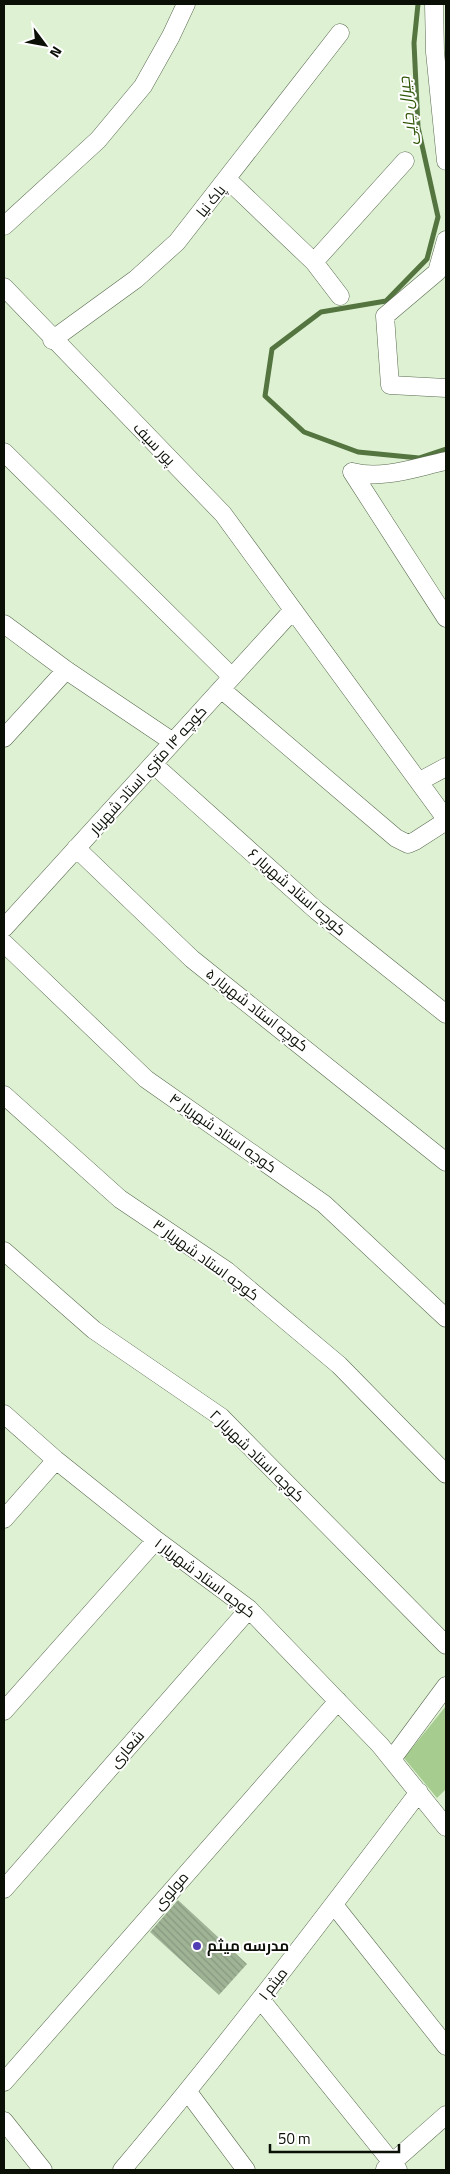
<svg xmlns="http://www.w3.org/2000/svg" width="450" height="2174" font-family="'Titillium Web',Cairo,sans-serif">
<style>
.grass{fill:#a6cc8f}
.lines{fill:none;stroke-linecap:round;stroke-linejoin:round}
.stream{stroke:#54753f;stroke-width:5}
.building{fill:url(#building-back-hatch)}
.minor-casing{stroke:#596a4f;stroke-width:19}
.minor{stroke:#fff;stroke-width:18}
.poi-dot{fill:#503cb3;stroke:#fff;stroke-width:2}
.labels{text-anchor:middle;stroke-width:4;stroke-linejoin:round;paint-order:stroke}
.street-label{font-size:15px;fill:#0a1006;stroke:#fff}
.poi-label{font-size:15px;font-weight:bold;fill:#0a1006;stroke:#fff;text-anchor:start}
.water-label{font-size:16px;font-style:italic;fill:#2c5403;stroke:#fff}
</style>
<defs>
<pattern id="building-back-hatch" width="6" height="6" patternUnits="userSpaceOnUse" patternTransform="scale(1.25)"><rect width="6" height="6" fill="#9fb395"/><path d="M-1 5l2 2M0 0l6 6M5-1l2 2" fill="none" stroke="#88997f"/></pattern>
</defs>
<rect width="100%" height="100%" fill="#def2d3"/>
<path class="grass" d="M446 1706V1789L437 1798 404 1758Z"/>
<g class="lines">
<path class="stream" d="M418 4 414 43 418 127 438 217 427 259 386 301 321 312 272 349 265 396 304 432 358 452 419 458 446 449"/>
</g>
<path class="building" d="M178 1900 247 1964 219 1995 150 1932Z"/>
<g class="lines">
<g class="minor-casing">
<path id="minor" d="M434 4 435 52 446 161
M227 179 314 262 405 161
M4 226 98 140 143 86 171 36 186 4
M446 240 437 272 385 316 390 385 446 388
M314 262 340 296
M4 287 223 514 446 819
M52 340 136 279 177 242 340 33
M4 452 232 677
M352 472 446 618
M352 472C383 480 417 467 446 461
M4 624 66 670 173 742
M221 689 396 838 408 844 415 841 446 821
M4 738 66 670
M153 764 317 911 446 1014
M420 781 446 767
M76 848 192 959 446 1162
M4 928 292 611
M4 943 146 1079 324 1204 446 1318
M4 1095 120 1199 227 1271 339 1365 446 1474
M4 1251 94 1330 221 1417 446 1645
M4 1414 56 1460 156 1540 249 1609 380 1745 446 1827
M4 1519 56 1460
M4 1711 156 1540
M392 1759 446 1686
M4 1889 249 1609
M334 1905 446 2046
M261 2000 398 2170
M4 2082 338 1701
M188 2092 246 2170
M4 2121 43 2170
M385 2169 446 2115
M122 2170C225 2048 322 1920 419 1792"/>
</g>
<use href="#minor" class="minor"/>
</g>
<circle class="poi-dot" cx="197" cy="1946" r="5"/>
<g class="labels">
<g class="street-label">
<text transform="translate(211 201) rotate(-51)" y="5">پاک نیا</text>
<text transform="translate(154 444) rotate(46)" y="5">پور سیف</text>
<text transform="translate(148 770) rotate(-48)" y="5">کوچه ۱۴ متری استاد شهریار</text>
<text transform="translate(297 892) rotate(41)" y="5">کوچه استاد شهریار ۶</text>
<text transform="translate(257 1010) rotate(38)" y="5">کوچه استاد شهریار ۵</text>
<text transform="translate(223 1133) rotate(35)" y="5">کوچه استاد شهریار ۴</text>
<text transform="translate(206 1260) rotate(36)" y="5">کوچه استاد شهریار ۳</text>
<text transform="translate(257 1456) rotate(44)" y="5">کوچه استاد شهریار ۲</text>
<text transform="translate(205 1578) rotate(37)" y="5">کوچه استاد شهریار ۱</text>
<text transform="translate(127 1749) rotate(-49)" y="5">شعاری</text>
<text transform="translate(171 1891) rotate(-49)" y="5">مولوی</text>
<text transform="translate(273 1984) rotate(-52)" y="5">میثم ۱</text>
</g>
<g class="poi-label">
<text x="207" y="1951">مدرسه میثم</text>
</g>
<g class="water-label">
<text transform="translate(407 111) rotate(-96)" y="6">جیرال چایی</text>
</g>
</g>
<rect width="450" height="2174" fill="none" stroke="#0a1006" stroke-width="10"/>
<g transform="translate(45 45) rotate(122)" stroke="#ffffff" stroke-width="4" paint-order="stroke">
<path d="M0-4L9 19L0 12L-9 19Z" fill="#0a1006"/>
<text y="-8" font-size="14" font-weight="bold" text-anchor="middle" fill="#0a1006">N</text>
</g>
<path d="M270 2144v8h129v-8" fill="none" stroke="#0a1006" stroke-width="2.5"/>
<text x="278" y="2144" font-size="15" fill="#0a1006" stroke="#ffffff" stroke-width="4" paint-order="stroke">50 m</text>
</svg>
